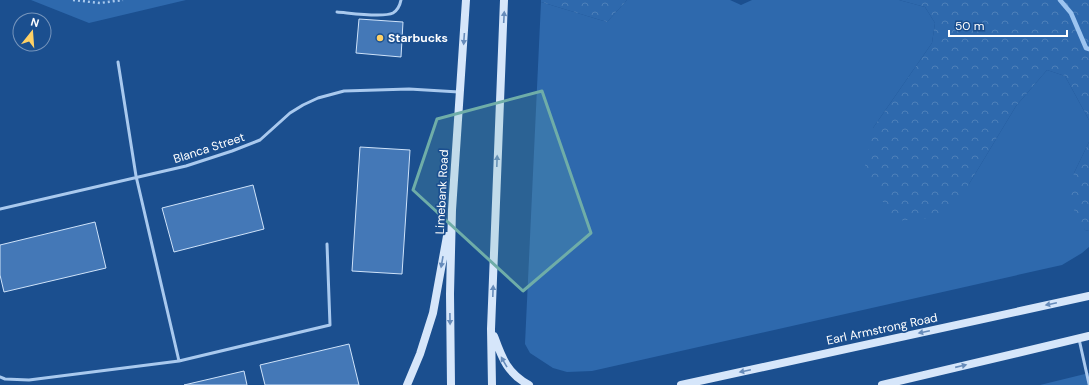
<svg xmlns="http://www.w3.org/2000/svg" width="1089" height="385" font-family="'DM Sans',sans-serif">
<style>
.green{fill:#2e69ad}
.forest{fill:url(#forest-crowns)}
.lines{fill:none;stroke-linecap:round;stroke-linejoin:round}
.stream{stroke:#9cc4f0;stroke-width:4.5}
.building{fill:#4478b7;stroke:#cfe3fa}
.path{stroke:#a9c9ee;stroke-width:2.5;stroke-dasharray:2 3;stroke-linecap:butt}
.service{stroke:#a9c9ee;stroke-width:3}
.secondary{stroke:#d6e6fa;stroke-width:8}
.oneway{fill:#668bba}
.marked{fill:#6fada8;fill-opacity:0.2;stroke:#6fada8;stroke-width:3;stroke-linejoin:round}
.poi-dot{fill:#ffd166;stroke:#1b4f8f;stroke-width:1.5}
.labels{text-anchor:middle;stroke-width:3.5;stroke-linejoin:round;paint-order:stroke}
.poi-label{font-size:12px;font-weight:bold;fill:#fff;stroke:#1b4f8f;text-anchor:start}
.street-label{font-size:12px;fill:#fff;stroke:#1b4f8f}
</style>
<defs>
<pattern id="forest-crowns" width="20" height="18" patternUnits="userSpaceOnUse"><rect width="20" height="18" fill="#2e69ad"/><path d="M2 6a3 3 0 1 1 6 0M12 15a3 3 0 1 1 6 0" fill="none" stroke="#4d80b9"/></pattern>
</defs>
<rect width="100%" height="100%" fill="#1b4f8f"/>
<path class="green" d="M31 0H186L89 23Z
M627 0H730L741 5 752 0H899L925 7 935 23 932 43 873 128 969 184 1016 106 1047 70 1065 76 1089 120V142L1074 173 1085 230 1089 231V247L1082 253 1062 265 592 371 567 372 553 368 530 353 525 344 541 2 607 22Z
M1089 373V385H1040Z"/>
<path class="forest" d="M541 0H627L607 22 541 2Z
M899 0H1089V120L1065 76 1047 70 1016 106 969 184 947 217 895 221 883 202 865 166 873 128 932 43 935 23 925 7Z
M1089 142V231L1085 230 1069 201 1074 173Z"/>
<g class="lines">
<path class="stream" d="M1060 0 1071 13 1086 48 1089 49"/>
</g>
<path class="building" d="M359 19 403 22 401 57 356 53Z
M360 147 410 150 402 274 352 271Z
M253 185 264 229 174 252 162 208Z
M95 222 106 268 4 292 0 275V245Z
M349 344 359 385H265L260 365Z
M244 371 247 385H184Z"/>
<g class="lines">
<path class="path" d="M73 0 100 3 123 0"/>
<path class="service" d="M337 12C350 13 383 18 393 13 398 10 400 5 401 0
M0 209 186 166 232 151 260 140 290 113 303 105 318 98 344 91 409 89 459 92
M1079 339 1089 384
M179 361 330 325 327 244
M0 377 5 379 29 380 179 361 136 176 118 62"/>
<path class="secondary" d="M494 336C502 358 507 373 529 385
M407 385 420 354 433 313 447 236
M451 385 450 294 452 210 466 0
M492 385 491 329 504 0
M681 385 1089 296
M882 385 1089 336"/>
</g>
<defs><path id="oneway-solid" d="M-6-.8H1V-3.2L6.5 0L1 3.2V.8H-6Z"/></defs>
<g class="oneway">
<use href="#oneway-solid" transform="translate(504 17) rotate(-87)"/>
<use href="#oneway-solid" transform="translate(464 39) rotate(94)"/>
<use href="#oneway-solid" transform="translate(497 161) rotate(-88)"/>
<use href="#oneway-solid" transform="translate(442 262) rotate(100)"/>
<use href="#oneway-solid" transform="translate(493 291) rotate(-88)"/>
<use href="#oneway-solid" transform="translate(1051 304) rotate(168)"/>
<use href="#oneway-solid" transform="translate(450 319) rotate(89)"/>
<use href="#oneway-solid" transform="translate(924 332) rotate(168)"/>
<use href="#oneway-solid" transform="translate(504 362) rotate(-120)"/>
<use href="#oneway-solid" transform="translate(961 366) rotate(-13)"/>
<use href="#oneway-solid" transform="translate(745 371) rotate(168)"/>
</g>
<path class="marked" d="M542 91 591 233 523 291 413 190 437 119Z"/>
<circle class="poi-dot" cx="380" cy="38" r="4"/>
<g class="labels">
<g class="poi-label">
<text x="388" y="42">Starbucks</text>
</g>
<g class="street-label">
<text transform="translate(209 148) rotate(-18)" y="4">Blanca Street</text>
<text transform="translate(442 192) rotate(-87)" y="4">Limebank Road</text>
<text transform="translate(882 329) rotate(-12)" y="4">Earl Armstrong Road</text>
</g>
</g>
<g transform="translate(32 32) rotate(17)"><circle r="19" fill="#1b4f8f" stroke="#7695bc"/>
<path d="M0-3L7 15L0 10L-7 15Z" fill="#ffd166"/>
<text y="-6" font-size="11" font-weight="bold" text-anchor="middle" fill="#ffffff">N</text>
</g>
<path d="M949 30v6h118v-6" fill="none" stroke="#ffffff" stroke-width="2"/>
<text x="955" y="30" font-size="12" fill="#ffffff" stroke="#1b4f8f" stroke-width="3" paint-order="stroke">50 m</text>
</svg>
